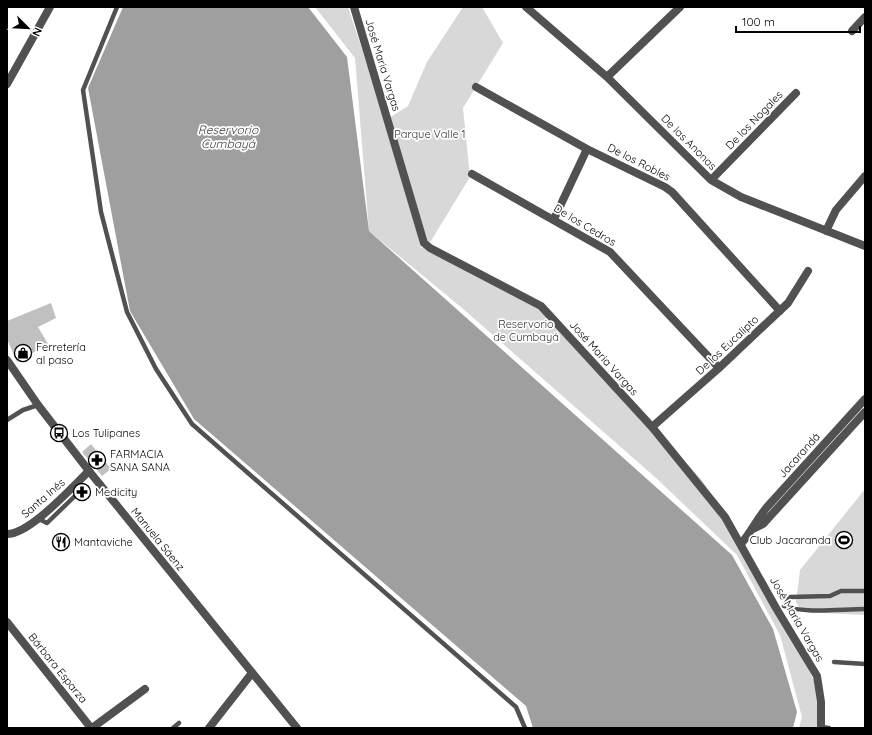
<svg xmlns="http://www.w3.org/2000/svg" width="872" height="735" font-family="Quicksand,sans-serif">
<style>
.green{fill:#d8d8d8}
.water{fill:#9f9f9f}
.building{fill:#c0c0c0}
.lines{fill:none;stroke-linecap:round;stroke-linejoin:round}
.service{stroke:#515151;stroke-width:4.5}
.minor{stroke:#515151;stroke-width:8}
.tertiary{stroke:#515151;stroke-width:8}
.labels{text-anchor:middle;stroke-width:3.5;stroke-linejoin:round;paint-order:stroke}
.street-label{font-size:11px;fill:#000;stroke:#fff}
.park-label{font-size:11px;fill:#2f2f2f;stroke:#fff}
.poi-label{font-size:11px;fill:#000;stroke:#fff;text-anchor:start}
.water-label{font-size:12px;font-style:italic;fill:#404040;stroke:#fff}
</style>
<rect width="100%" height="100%" fill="#fff"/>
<path class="green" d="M315 7H348L384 116 421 247 540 308 702 480 758 568 814 681 820 728H799L802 717 780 635 737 555 656 478 462 308 369 231 355 58Z
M463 7H482L503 43 463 108 470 177 429 244 389 118 408 106 427 62Z
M865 489V615L802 612 796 602 800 570Z"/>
<path class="water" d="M123 7H308L347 57 369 231 732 555 773 629 797 712 793 728H533L526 706 194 419 130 311 88 88Z"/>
<path class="building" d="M51 303 56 318 38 327 48 344 17 362 7 339V321Z
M91 444 111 469 102 476 82 452Z"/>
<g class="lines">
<path class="service" d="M117 7 83 90 101 212 127 312 156 369 192 424 516 707 525 728
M7 420 23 410 38 405
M39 519 47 523 76 495 77 492 73 486
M865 591H841L830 596 790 597 784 606C806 614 841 609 865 609
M834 662 865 664
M822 727 829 728
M173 728 179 723"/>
<path class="minor" d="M354 7 424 243 430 248 541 306 652 427 725 517 776 608 817 676 821 702V728
M526 7 607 77 711 180 741 197 865 246
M852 31 865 17
M607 77 680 7
M476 87 587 149 665 187 672 192 780 311
M472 174 610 252 719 368
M711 180 796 93
M554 219 587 149
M826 231 836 210 865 176
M652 427 719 368 788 303 808 271
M753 529 763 524 865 412
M7 534C30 534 71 488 89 471
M741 544C751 532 757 519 767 507L865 399
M7 622 91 728
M92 728 145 689
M209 728 252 673"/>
<path class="tertiary" d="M7 84 50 7
M7 360 38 405 89 471 297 728"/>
</g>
<defs>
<g id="shop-ring" transform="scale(0.9)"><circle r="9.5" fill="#fff" stroke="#000" stroke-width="1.5"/><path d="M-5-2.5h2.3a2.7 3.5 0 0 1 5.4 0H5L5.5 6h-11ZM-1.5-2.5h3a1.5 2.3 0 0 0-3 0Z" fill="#000"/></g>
<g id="bus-ring" transform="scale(0.9)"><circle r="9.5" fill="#fff" stroke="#000" stroke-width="1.5"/><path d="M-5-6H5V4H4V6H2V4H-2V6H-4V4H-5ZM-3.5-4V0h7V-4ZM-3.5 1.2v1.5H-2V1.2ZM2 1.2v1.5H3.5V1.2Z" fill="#000"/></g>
<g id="pharmacy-ring" transform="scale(0.9)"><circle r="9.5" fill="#fff" stroke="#000" stroke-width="1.5"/><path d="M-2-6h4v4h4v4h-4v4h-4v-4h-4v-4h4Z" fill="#000"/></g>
<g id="stadium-ring" transform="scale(0.9)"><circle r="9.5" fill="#fff" stroke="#000" stroke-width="1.5"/><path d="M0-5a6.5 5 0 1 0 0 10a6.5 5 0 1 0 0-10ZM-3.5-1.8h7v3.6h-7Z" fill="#000"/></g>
<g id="restaurant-ring" transform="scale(0.9)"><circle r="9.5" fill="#fff" stroke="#000" stroke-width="1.5"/><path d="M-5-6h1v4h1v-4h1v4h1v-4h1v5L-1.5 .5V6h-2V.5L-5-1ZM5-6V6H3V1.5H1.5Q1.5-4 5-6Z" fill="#000"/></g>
</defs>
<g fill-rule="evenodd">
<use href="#shop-ring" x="23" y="353"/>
<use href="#bus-ring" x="59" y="433"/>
<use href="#pharmacy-ring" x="97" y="460"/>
<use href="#pharmacy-ring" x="82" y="492"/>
<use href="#stadium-ring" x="844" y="540"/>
<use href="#restaurant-ring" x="61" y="542"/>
</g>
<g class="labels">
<g class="street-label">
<text transform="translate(383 65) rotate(73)" y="4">José Maria Vargas</text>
<text transform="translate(754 120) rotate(-46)" y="4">De los Nogales</text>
<text transform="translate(689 142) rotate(45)" y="4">De las Anonas</text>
<text transform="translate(639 162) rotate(27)" y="4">De los Robles</text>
<text transform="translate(585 225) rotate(31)" y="4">De los Cedros</text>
<text transform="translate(727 345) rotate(-43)" y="4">De los Eucalipto</text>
<text transform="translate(604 358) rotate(48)" y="4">José Maria Vargas</text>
<text transform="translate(799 455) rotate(-48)" y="4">Jacarandá</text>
<text transform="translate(43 498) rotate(-41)" y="4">Santa Inés</text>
<text transform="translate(158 539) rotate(51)" y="4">Manuela Sáenz</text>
<text transform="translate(797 619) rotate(60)" y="4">José Maria Vargas</text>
<text transform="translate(58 668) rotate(51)" y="4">Bárbara Esparza</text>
</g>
<g class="park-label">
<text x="430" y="138">Parque Valle 1</text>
<text x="526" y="328">Reservorio<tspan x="526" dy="13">de Cumbayá</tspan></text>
</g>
<g class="poi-label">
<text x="36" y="351">Ferretería<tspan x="36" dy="13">al paso</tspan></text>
<text x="72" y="437">Los Tulipanes</text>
<text x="110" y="458">FARMACIA<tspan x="110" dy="13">SANA SANA</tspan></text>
<text x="95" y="496">Medicity</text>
<text x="831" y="544" text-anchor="end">Club Jacaranda</text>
<text x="74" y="546">Mantaviche</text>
</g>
<g class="water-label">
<text x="228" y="134">Reservorio<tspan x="228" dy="14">Cumbayá</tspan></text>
</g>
</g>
<rect width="872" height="735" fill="none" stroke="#000000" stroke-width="16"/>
<g transform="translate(28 28) rotate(114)" stroke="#ffffff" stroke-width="3" paint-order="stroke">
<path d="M0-3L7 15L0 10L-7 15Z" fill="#000000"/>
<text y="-6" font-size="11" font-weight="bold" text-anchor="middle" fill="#000000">N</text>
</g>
<path d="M736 26v6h124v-6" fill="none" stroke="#000000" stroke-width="2"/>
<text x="742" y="26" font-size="12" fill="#000000" stroke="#ffffff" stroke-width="3" paint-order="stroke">100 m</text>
</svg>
